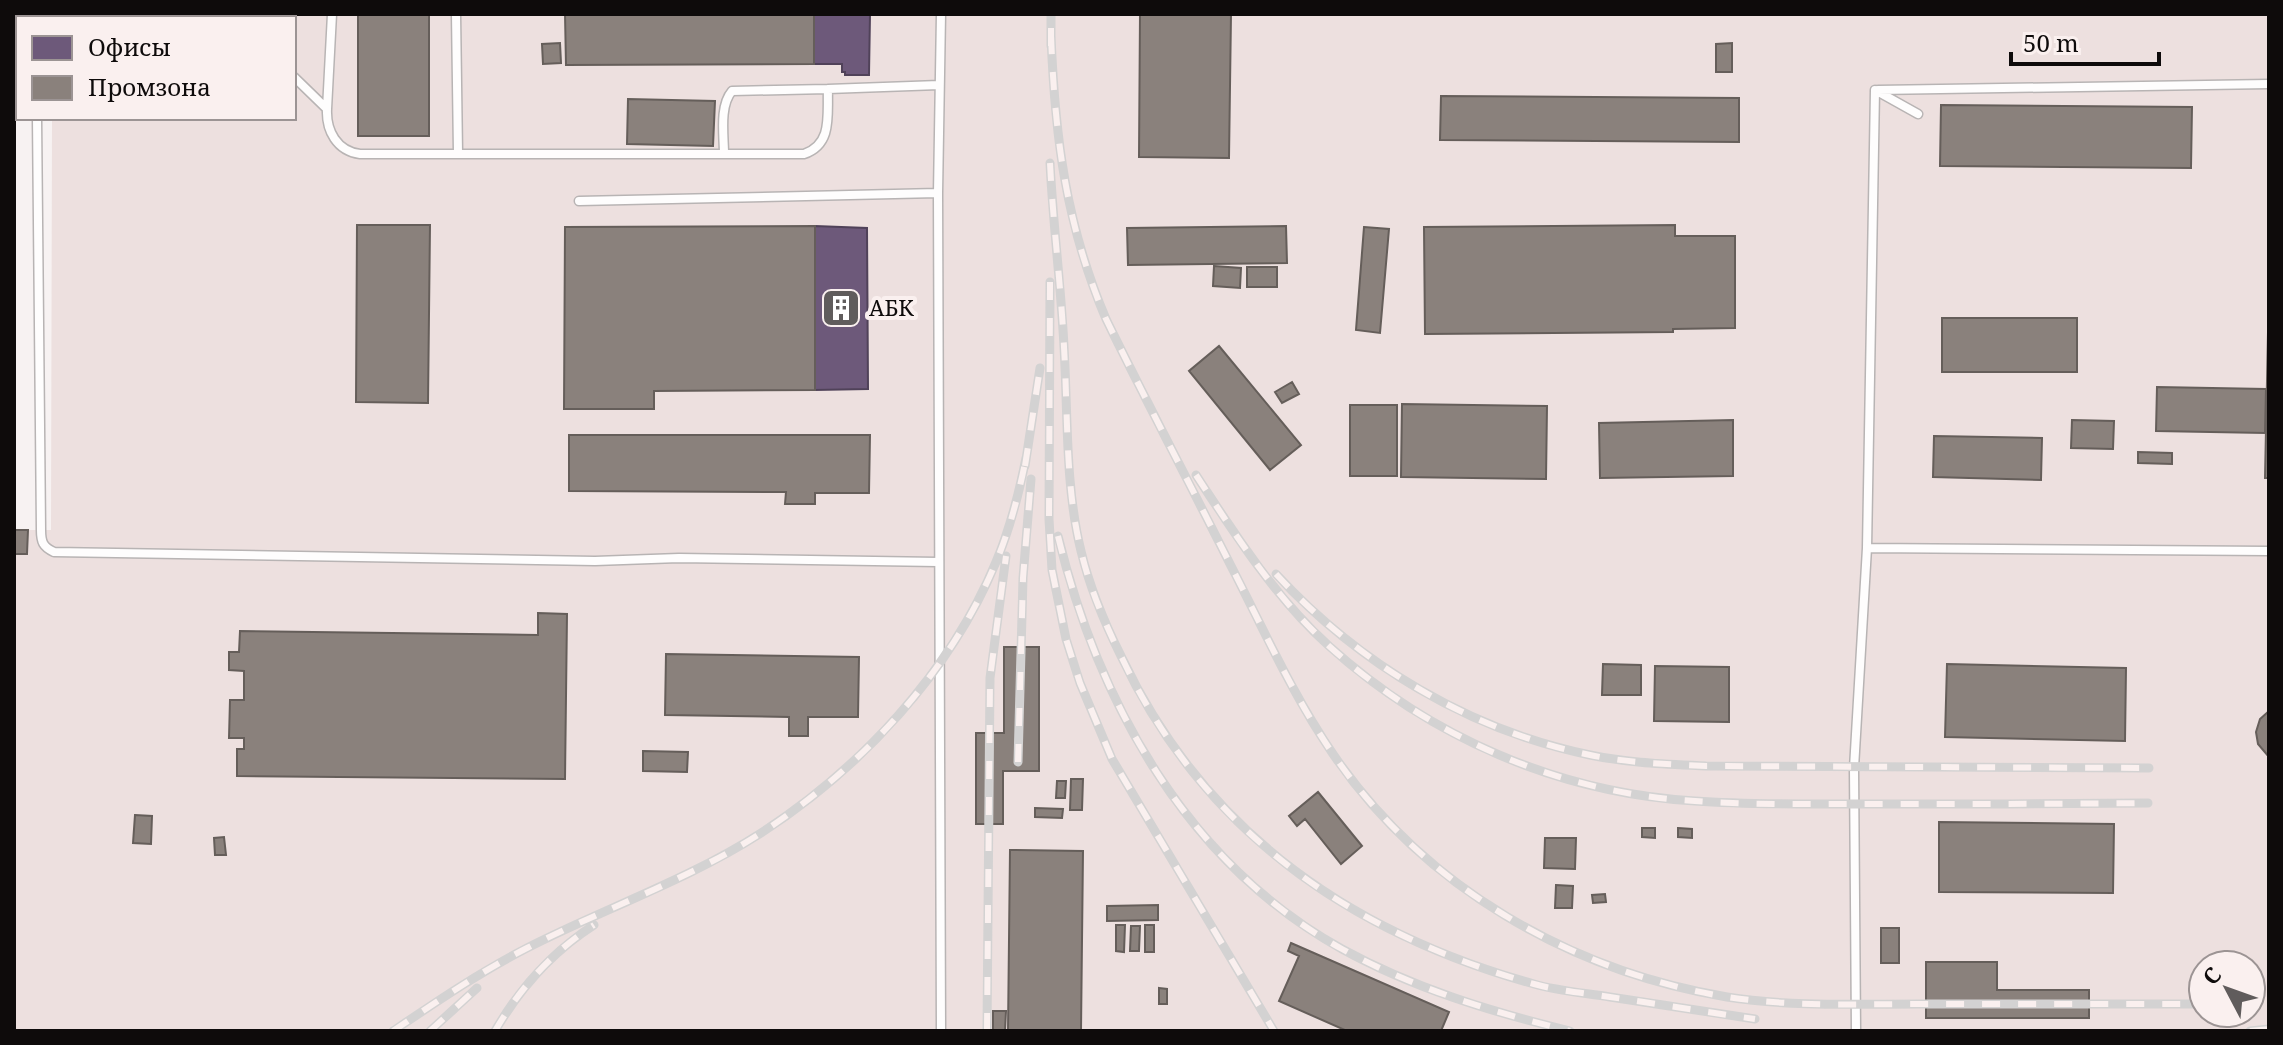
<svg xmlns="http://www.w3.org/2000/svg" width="2283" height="1045" font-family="'Noto Serif',serif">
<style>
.built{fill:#ede0df;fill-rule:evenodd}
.offices{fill:#6d597a;stroke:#504259;stroke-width:2}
.industry{fill:#8a817c;stroke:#655e5a;stroke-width:2}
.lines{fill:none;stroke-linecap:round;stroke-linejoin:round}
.lane-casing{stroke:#b8b4b4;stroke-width:11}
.lane{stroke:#fefdfd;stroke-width:8}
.rail-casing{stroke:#d3d2d2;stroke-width:9}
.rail{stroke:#faf0ef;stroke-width:6;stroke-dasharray:18;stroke-linecap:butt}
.labels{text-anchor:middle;stroke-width:8;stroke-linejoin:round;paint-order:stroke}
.poi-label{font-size:22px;fill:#0e0b0b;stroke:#faf0ef;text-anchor:start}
</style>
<rect width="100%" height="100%" fill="#f7f2f2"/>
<path class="built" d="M53 14H2269V1031H14V530H51L52 118H294V18H53ZM2203 965H2251V1013H2203Z"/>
<path class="offices" d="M814 14H870L869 75H845V72H842V64H814Z
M815 226 867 228 868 389 815 390Z"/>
<path class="industry" d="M358 14H429V136H358Z
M565 14H814V64L566 65Z
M1140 14H1231L1229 158 1139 157Z
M560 43 561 63 543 64 542 44Z
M1732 43V72H1716V44Z
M1441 96 1739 98V142L1440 140Z
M628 99 715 101 713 146 627 144Z
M1941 105 2192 107 2191 168 1940 166Z
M357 225H430L428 403 356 402Z
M1675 225V236H1735V328L1673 329V332L1425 334 1424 227Z
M815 226V390L654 391V409H564L565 227Z
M1286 226 1287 263 1128 265 1127 228Z
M1364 227 1389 229 1380 333 1356 330Z
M1214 266 1241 268 1240 288 1213 286Z
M1247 267H1277V287H1247Z
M1942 318H2077V372H1942Z
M2268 332H2269V478H2265Z
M1219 346 1301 445 1270 470 1189 371Z
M1292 382 1299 394 1282 403 1275 392Z
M2157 387 2266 389 2265 433 2156 431Z
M1402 404 1547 406 1546 479 1401 477Z
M1350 405H1397V476H1350Z
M1733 420V476L1600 478 1599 423Z
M2072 420 2114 421 2113 449 2071 448Z
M569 435H870L869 493H815V504H785L786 492 569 491Z
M1934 436 2042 438 2041 480 1933 477Z
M2138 452 2172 453V464L2138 463Z
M14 530H28L27 554H14Z
M538 613 567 614 565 779 237 776V749H244V738H229L230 700H244V671L229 670V652H239L240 631 538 635Z
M1004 647H1039V771H1003V824H976V733H1004Z
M666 654 859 657 858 717H808V736H789V717L665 715Z
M1603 664 1641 665V695H1602Z
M1947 664 2126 668 2125 741 1945 737Z
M1655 666 1729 667V722L1654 721Z
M2269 711V757L2258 744 2256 732 2260 719Z
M643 751 688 752 687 772 643 771Z
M1071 779H1083L1082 810H1070Z
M1057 781H1066L1065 798H1056Z
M1318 792 1362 846 1341 864 1305 819 1297 826 1289 816Z
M1035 808 1063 809 1062 818 1035 817Z
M135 815 152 816 151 844 133 843Z
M1939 822 2114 824 2113 893 1939 892Z
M1642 828H1655V838L1642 837Z
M1678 828 1692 829V838L1678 837Z
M224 837 226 855H215L214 838Z
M1545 838H1576L1575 869 1544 868Z
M1010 850 1083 851 1081 1031H1008Z
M1556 885 1573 886 1572 908H1555Z
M1605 894 1606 902 1593 903 1592 895Z
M1158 905V920L1107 921V906Z
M1116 925H1125L1124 952 1116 951Z
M1145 925H1154V952H1145Z
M1131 926H1140L1139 951H1130Z
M1881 928H1899V963H1881Z
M1291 943 1449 1012 1441 1031H1347L1279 1001 1299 956 1288 951Z
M1926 962H1997V990H2089V1018H1926Z
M1159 988 1167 989V1004H1159Z
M993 1011H1006L1005 1031H993Z"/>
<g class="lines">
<g class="lane-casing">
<path id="lane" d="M36 14V18
M228 14 233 18
M456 14 458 153
M941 14 938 193 941 1031
M294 77 327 109C326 131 337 151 360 154H804C833 144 827 115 828 89L939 85
M1878 90 2269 84
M327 109 332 14
M37 118 41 530C41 542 43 547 54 552L595 561 679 558 938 562
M724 154C724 136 719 106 732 91L828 89
M579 201 938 193
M1867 548 2269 551
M1856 1031 1854 768 1867 548 1875 90 1918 114"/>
</g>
<use href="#lane" class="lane"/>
<g class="rail-casing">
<path id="rail" d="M1051 36C1055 138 1066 225 1106 319 1146 401 1189 482 1230 564 1263 628 1292 694 1333 754 1424 887 1570 971 1727 997 1792 1007 1857 1004 1922 1004 2013 1004 2105 1004 2196 1004
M1051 46V14
M1050 163C1053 224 1061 286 1064 347 1068 414 1065 486 1081 551 1090 589 1105 624 1122 658 1205 833 1351 933 1534 984 1558 991 1585 993 1610 997 1658 1004 1706 1012 1755 1019
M1050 282 1049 519 1052 570 1066 639 1080 683 1112 759 1274 1031
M1025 466 1040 368
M1196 475C1236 536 1275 597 1329 646 1430 737 1558 793 1695 801 1753 805 1812 804 1870 804 1963 804 2055 804 2148 803
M1058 536C1099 704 1187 863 1342 949 1413 988 1492 1012 1570 1031
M1276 574C1359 664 1469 730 1590 755 1628 763 1667 764 1706 766L2149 768
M1018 762 1023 578 1031 479
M393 1031C436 1002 480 972 527 948 603 909 688 880 761 833 860 769 950 673 996 562 1010 529 1019 493 1026 458
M430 1031 477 988
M495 1031C520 988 552 952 594 925
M987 1031 990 678 1006 556
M2250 1031 2269 1029"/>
</g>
<use href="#rail" class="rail"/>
</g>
<defs>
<g id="building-square" transform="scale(2)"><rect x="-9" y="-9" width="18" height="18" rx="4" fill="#605c5c" stroke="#faf0ef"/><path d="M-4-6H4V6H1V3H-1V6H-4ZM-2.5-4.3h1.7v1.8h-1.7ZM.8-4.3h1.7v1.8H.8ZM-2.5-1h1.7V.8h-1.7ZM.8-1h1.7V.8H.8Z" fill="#fff"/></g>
</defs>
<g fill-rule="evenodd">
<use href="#building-square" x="841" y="308"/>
</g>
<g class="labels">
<g class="poi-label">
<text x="869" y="316">АБК</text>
</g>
</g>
<rect width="2283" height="1045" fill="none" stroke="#0e0b0b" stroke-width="32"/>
<rect x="16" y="16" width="280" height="104" fill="#faf0ef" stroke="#9c9494" stroke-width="2"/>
<rect x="32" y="36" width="40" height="24" fill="#6d597a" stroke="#9c9494" stroke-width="2"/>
<text x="88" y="56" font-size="24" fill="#0e0b0b">Офисы</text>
<rect x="32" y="76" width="40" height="24" fill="#8a817c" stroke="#9c9494" stroke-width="2"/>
<text x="88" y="96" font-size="24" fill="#0e0b0b">Промзона</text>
<g transform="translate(2227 989) rotate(311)"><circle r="38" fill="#faf0ef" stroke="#9c9494" stroke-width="2"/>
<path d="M0-6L14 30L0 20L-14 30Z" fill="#605c5c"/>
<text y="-12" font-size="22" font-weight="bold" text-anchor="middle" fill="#0e0b0b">С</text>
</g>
<path d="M2011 52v12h148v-12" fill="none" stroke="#0e0b0b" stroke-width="4"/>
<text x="2023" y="52" font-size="24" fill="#0e0b0b" stroke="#faf0ef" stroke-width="6" paint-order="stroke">50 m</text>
</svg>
